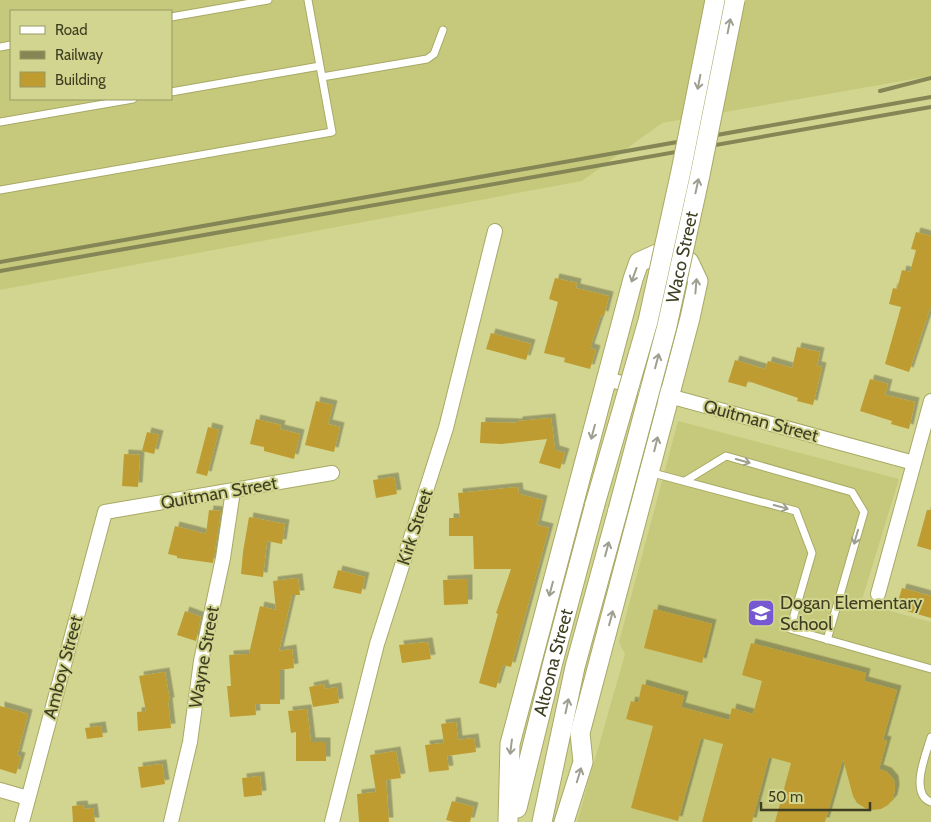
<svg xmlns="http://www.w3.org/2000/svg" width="931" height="822" font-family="Cabin,sans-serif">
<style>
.built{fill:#c6c97b;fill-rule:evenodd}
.building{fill:#be9c30;filter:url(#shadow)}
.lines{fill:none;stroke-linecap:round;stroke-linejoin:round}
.lane-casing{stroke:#a7a965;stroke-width:9}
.street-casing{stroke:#a7a965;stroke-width:16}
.secondary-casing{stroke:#a7a965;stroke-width:21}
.lane{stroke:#fff;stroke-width:7}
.street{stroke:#fff;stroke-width:14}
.secondary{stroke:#fff;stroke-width:19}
.rail{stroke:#848656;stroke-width:4}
.secondary-bridge-casing{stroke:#a7a965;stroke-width:21;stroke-linecap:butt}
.secondary-bridge{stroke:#fff;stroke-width:19}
.oneway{stroke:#9e9f90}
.labels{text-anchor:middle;stroke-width:4;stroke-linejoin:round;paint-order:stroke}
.street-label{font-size:18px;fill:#3e3f22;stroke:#d2d58f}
.poi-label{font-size:18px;fill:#3e3f22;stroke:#d2d58f;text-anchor:start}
</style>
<defs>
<filter id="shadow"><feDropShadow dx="4.5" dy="-4.5" stdDeviation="0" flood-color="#0004"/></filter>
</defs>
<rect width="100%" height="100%" fill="#d2d58f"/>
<path class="built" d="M0 0H931V76L662 123 582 181 0 290ZM11 11H171V99H11Z
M678 421 899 479 861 603 931 622V822H577L625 654 619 642Z"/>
<path class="building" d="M916 232 931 236V306L909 372 885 364 901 307 889 304 893 288 897 289 902 270 910 272 916 250 911 249Z
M555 278 577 283 576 288 609 296 604 316 601 315 590 348 596 350 590 369 564 362 565 358 544 353 558 302 549 299Z
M491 333 531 344 526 360 486 349Z
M797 347 820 352 817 366 822 367 813 405 797 401 798 398 748 381 746 387 728 382 735 360 765 369 768 361 792 368Z
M870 379 888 384 885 395 915 402 909 429 891 424 892 421 860 411Z
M316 401 333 405 328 424 340 427 334 452 305 445Z
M551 418 555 450 565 453 560 469 539 463 547 439 502 444 480 443 481 422 518 423V421Z
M256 419 281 425 280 429 300 434 294 459 264 451V447L250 444Z
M208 427 219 430 207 476 196 473Z
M147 432 159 435 154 454 142 451Z
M124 454 140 455 138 487 122 486Z
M394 477 397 494 376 498 373 480Z
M518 487 519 494 543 500 537 525 549 528 511 667 503 665 496 688 479 683 498 614 496 613 511 569H474L473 536H449V518H460L458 493Z
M209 510 221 511 213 563 177 558V556L168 554 175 526 206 534Z
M927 510H931V550L917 546Z
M249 517 285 524 282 544 267 541 263 577 241 574 243 552Z
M338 570 365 577 361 594 333 588Z
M298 578 300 595H292L279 651 292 649 294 668 280 670V704H255L256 715 230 717 227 686H231L229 655 249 654 260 606 276 610 273 581Z
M468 579V604L444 605 443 580Z
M902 588 931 596V618L896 608Z
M654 609 712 624 702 663 644 648Z
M185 611 201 617 196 641 177 635Z
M428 642 431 659 402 663 399 645Z
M751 643 866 673 864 681 897 690 883 740 887 741 879 769 887 772 894 780 895 789 893 799 888 805 881 809 872 810 865 808 857 803 853 796 843 759 825 822H775L791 763 769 757 752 822H702L723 744 701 738 678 821 631 808 653 726 626 719 631 701 638 703 642 684 684 696 681 707 729 720 732 708 753 714 762 681 742 675Z
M165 672 170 702H168L171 728 138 731 137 712 146 711 139 676Z
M324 684 325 689 337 687 339 703 313 707 309 687Z
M0 706 28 714 17 756 21 757 16 774 0 769Z
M307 709 311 742H326V761H296V732L291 733 288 711Z
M456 722 458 740 474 738 476 752 447 756 449 770 429 772 425 745 444 743 441 724Z
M101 726 103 737 87 739 85 728Z
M396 751 401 778 386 780 389 822H359L357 794 376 792 370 755Z
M162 764 165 784 141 788 138 767Z
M260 776 262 795 244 797 242 778Z
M452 801 474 807 470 822H454L446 820Z
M83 805 84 809 93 808 95 822H73L72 806Z"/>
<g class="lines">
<g class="lane-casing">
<path id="lane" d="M171 17 268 0
M0 47 11 45
M322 77 427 59 434 54 443 30
M171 92 320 66
M0 122 133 99
M0 190 332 132 308 0
M649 472 796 511 812 553 790 629 931 669
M685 481 726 456 852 492 864 512 827 640
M931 737C926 754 909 794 931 802"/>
</g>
<g class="street-casing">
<path id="street" d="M607 379 914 463
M878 594 931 401
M0 790 28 798
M22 822 105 512 332 473
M171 822 190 742 201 661 223 558 233 491
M332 822 377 644 446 428 495 231"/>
</g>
<g class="secondary-casing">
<g id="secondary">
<path id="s1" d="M517 808 553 662 595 504"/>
<path d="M508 822 510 744 633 279 639 262 657 254 689 262 698 281 690 318 580 733 583 762 564 822"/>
<path d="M542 822 575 667 618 510"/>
</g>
</g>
<use href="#lane" class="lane"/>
<use href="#street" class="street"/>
<use href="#secondary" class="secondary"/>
<path class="rail" d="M880 91 931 78
M0 262 931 97
M0 271 931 107"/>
<g class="secondary-bridge-casing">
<g id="secondary-bridge">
<path d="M595 504 648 321 681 171 715 0"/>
<path id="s2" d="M618 510 667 326 700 175 735 0"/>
</g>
</g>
<use href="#secondary-bridge" class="secondary-bridge"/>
</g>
<defs><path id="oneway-shaft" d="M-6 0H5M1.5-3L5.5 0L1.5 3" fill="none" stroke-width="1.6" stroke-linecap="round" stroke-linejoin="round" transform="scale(1.25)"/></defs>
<g class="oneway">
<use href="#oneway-shaft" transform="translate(729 26) rotate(-79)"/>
<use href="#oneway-shaft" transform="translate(699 82) rotate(101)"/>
<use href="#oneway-shaft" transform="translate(697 186) rotate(-78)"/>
<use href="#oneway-shaft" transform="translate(634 275) rotate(110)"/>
<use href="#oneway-shaft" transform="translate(696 286) rotate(-85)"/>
<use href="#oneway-shaft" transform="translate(657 361) rotate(-75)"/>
<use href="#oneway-shaft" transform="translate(593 432) rotate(105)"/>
<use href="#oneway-shaft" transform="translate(656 444) rotate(-76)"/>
<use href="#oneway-shaft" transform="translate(743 461) rotate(16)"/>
<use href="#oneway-shaft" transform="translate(781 507) rotate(15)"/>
<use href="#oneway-shaft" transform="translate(856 537) rotate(106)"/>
<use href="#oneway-shaft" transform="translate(607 549) rotate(-75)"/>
<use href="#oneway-shaft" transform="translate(551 589) rotate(105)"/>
<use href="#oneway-shaft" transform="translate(611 618) rotate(-75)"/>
<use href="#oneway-shaft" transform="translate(567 706) rotate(-78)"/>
<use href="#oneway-shaft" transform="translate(511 747) rotate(97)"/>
<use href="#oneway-shaft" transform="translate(579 775) rotate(-73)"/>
</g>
<defs>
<g id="school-square" transform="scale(1.4375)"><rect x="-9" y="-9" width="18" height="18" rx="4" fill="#7558d2" stroke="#d2d58f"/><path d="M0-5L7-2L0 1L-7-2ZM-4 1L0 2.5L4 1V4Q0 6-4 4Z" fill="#fff"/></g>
</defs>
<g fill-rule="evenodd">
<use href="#school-square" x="761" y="613"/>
</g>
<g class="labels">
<g class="street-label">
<text dy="6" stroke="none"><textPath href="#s2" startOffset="261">Waco Street</textPath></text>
<text transform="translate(761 421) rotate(15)" y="6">Quitman Street</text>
<text transform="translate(219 493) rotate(-10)" y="6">Quitman Street</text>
<text transform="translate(415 527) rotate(-72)" y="6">Kirk Street</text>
<text transform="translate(204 657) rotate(-80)" y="6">Wayne Street</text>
<text dy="6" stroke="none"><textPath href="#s1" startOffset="150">Altoona Street</textPath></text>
<text transform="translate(63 667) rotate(-75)" y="6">Amboy Street</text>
</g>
<g class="poi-label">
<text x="780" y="609">Dogan Elementary<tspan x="780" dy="21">School</tspan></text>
</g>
</g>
<rect x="10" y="10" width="162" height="90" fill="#d2d58f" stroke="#979963"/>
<rect x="20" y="26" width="25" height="8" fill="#ffffff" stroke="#979963"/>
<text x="55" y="35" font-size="15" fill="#3e3f22">Road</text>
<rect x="20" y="51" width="25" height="8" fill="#848656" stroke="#979963"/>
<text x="55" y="60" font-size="15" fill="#3e3f22">Railway</text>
<rect x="20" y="72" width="25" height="15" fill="#be9c30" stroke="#979963"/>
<text x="55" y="85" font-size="15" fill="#3e3f22">Building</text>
<path d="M761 802v8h109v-8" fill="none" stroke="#3e3f22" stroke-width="2.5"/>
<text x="768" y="802" font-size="15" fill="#3e3f22" stroke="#d2d58f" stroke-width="4" paint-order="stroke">50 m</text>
</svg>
